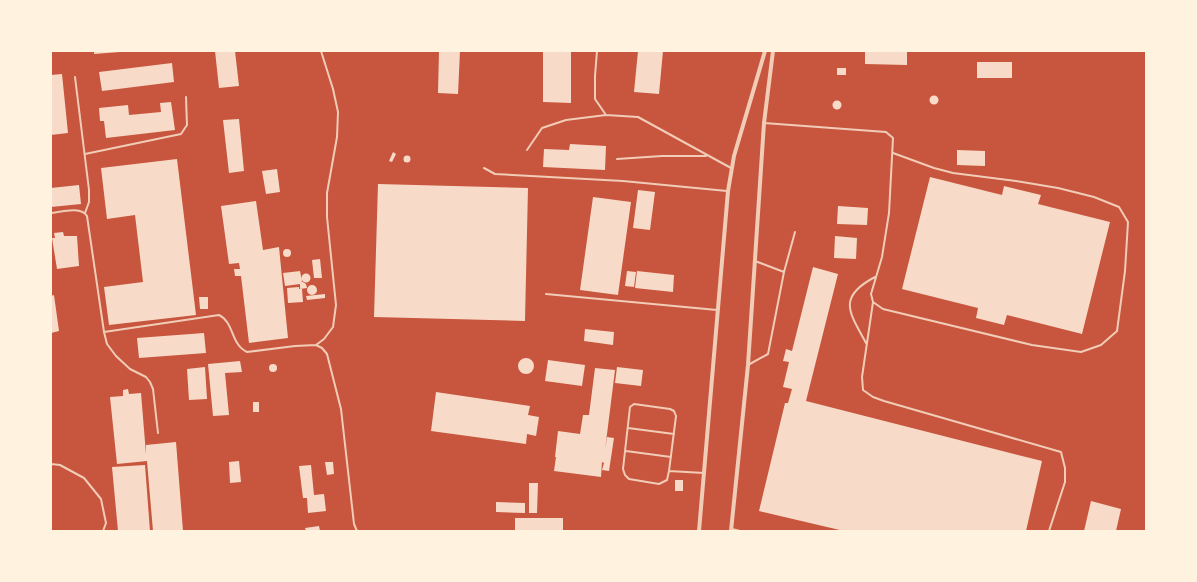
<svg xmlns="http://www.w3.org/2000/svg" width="1197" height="582" font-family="Ubuntu,sans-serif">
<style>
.building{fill:#f7dbc8}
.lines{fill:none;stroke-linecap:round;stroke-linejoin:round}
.service{stroke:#f1ccb7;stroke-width:2}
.minor{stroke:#f1ccb7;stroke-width:4}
</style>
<rect width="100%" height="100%" fill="#c8553d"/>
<path class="building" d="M94 51H120V52L94 54Z
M215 51H235L239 86 219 88Z
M439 51H460L458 94 438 93Z
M543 51H571V103L543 102Z
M638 51H663L659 94 634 92Z
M865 51H907V65L865 64Z
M977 62H1012V78H977Z
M172 63 174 82 102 91 99 72Z
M837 68H846V75H837Z
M62 74 68 133 51 135V75Z
M929.5 100a4.5 4.5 0 1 1 9 0a4.5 4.5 0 1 1-9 0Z
M832.5 105a4.5 4.5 0 1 1 9 0a4.5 4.5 0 1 1-9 0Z
M171 102 175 130 106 138 104 121H100L99 108 128 105 129 115 161 112 160 103Z
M239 119 244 171 229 173 223 120Z
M570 144 606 146 605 170 543 167 544 149 569 150Z
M957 150 985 151V166L957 165Z
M393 152 396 154 392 162 389 161Z
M403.5 159a3.5 3.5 0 1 1 7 0a3.5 3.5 0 1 1-7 0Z
M177 159 196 315 109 325 104 287 143 282 135 215 107 219 101 168Z
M277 169 280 192 266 194 262 171Z
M930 177 1002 195 1004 186 1041 195 1038 204 1110 222 1082 334 1007 315 1004 325 976 318 978 308 902 289Z
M378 184 528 188 525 321 374 317Z
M79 185 81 204 51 207V188Z
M638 190 655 192 650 230 633 228Z
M593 197 631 202 618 295 580 290Z
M256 201 263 250 279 247 288 338 249 343 241 276H235L234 269H240L239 263 229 264 221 206Z
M838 206 868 208 867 225 837 224Z
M63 232 64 236H77L79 266 57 269 52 238H55L54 233Z
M835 236 857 238 856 259 834 258Z
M283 253a4 4 0 1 1 8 0a4 4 0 1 1-8 0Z
M320 259 322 278H314L312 260Z
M813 267 838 274 806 401 1042 461 1026 531H844L759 511 785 403H788L792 389 783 387 789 362 783 361 786 349 792 351Z
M300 271 302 281H301L306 284 307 288 300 289V284L285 286 283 273Z
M627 271 636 272 634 287 625 286Z
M637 271 674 275 673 292 635 288Z
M301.5 278a4.5 4.5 0 1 1 9 0a4.5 4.5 0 1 1-9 0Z
M307 290a5 5 0 1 1 10 0a5 5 0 1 1-10 0Z
M299 287V289H302L303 302 288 303 287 288Z
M325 294V298L307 300 306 296Z
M54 295 59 331 51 333V296Z
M199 297H208V309H200Z
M585 329 614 332 613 345 584 341Z
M204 333 206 353 139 358 137 338Z
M518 366a8 8 0 1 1 16 0a8 8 0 1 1-16 0Z
M548 360 585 365 582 386 545 381Z
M240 361 242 372 225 373 229 415 213 416 208 364Z
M269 368a4 4 0 1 1 8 0a4 4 0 1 1-8 0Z
M205 367 207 399 189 400 187 369Z
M617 367 643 370 641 386 615 383Z
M595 368 615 370 605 450 607 437 614 438 609 471 602 470 604 463 602 462 601 477 554 471 556 457 573 459 555 457 558 431 580 434 583 415H589Z
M128 389 129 394 141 393 146 454V445L176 442 183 531H153L147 461 117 464 110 397 123 396V390Z
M436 392 530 406 528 415 539 417 536 436 527 434 526 444 431 431Z
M253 402H259V412H253Z
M239 461 241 482 230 483 229 462Z
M325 462H333L334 474 327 475Z
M145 465 150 531H118L112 467Z
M311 465 314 495 324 494 326 511 308 513 307 498H303L299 466Z
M675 480H683V491H675Z
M529 483H538L537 513H529Z
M1091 501 1121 509 1116 531H1084Z
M496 502 525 503V513L496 512Z
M515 518H563V531H515Z
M319 526 320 531H306L305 528Z"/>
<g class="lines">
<path class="service" d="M597 51 595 76V99L606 115
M75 77 89 190V202L85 213
M764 123 886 132 893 138 889 213 882 257 871 294 873 302 883 309 1032 345 1081 352 1101 345 1117 331 1125 271 1128 222 1119 207 1094 197 1058 188 1016 181 953 173 934 168 893 153
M527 150 542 128 566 120 606 115 638 117 731 168
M85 154 181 134 187 125 186 97
M617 159 662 156H706
M484 168 495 174 623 181 727 191
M51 213C61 212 81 206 87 216L104 332 107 344 116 356 130 369 146 377 150 382 153 389 158 433
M784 272 795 232
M546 294 717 310
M873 302 862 377 863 390 873 397 884 401 1061 452 1065 468V482L1049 531
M104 332 219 315C234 322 231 345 247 352L295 346 316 345 322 348 327 354 341 409 354 524 357 531
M866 343C849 312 837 297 875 277
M316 345 324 339 333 327 336 305 327 217V193L337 137 338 112 333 89 321 51
M748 365 768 354 784 272 755 261
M628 428 674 434
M626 451 671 457
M51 464 60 465 84 478 101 499 106 523 103 531
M669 471 667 480 659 484 629 479 625 475 623 469 630 407 634 404 670 409 674 411 676 416 669 471 704 473
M732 529 740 531"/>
<path class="minor" d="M699 531 728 191 734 156 765 51
M731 531 748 365 764 123 773 51"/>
</g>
<rect width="1197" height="582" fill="none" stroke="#fff3e0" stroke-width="104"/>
</svg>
